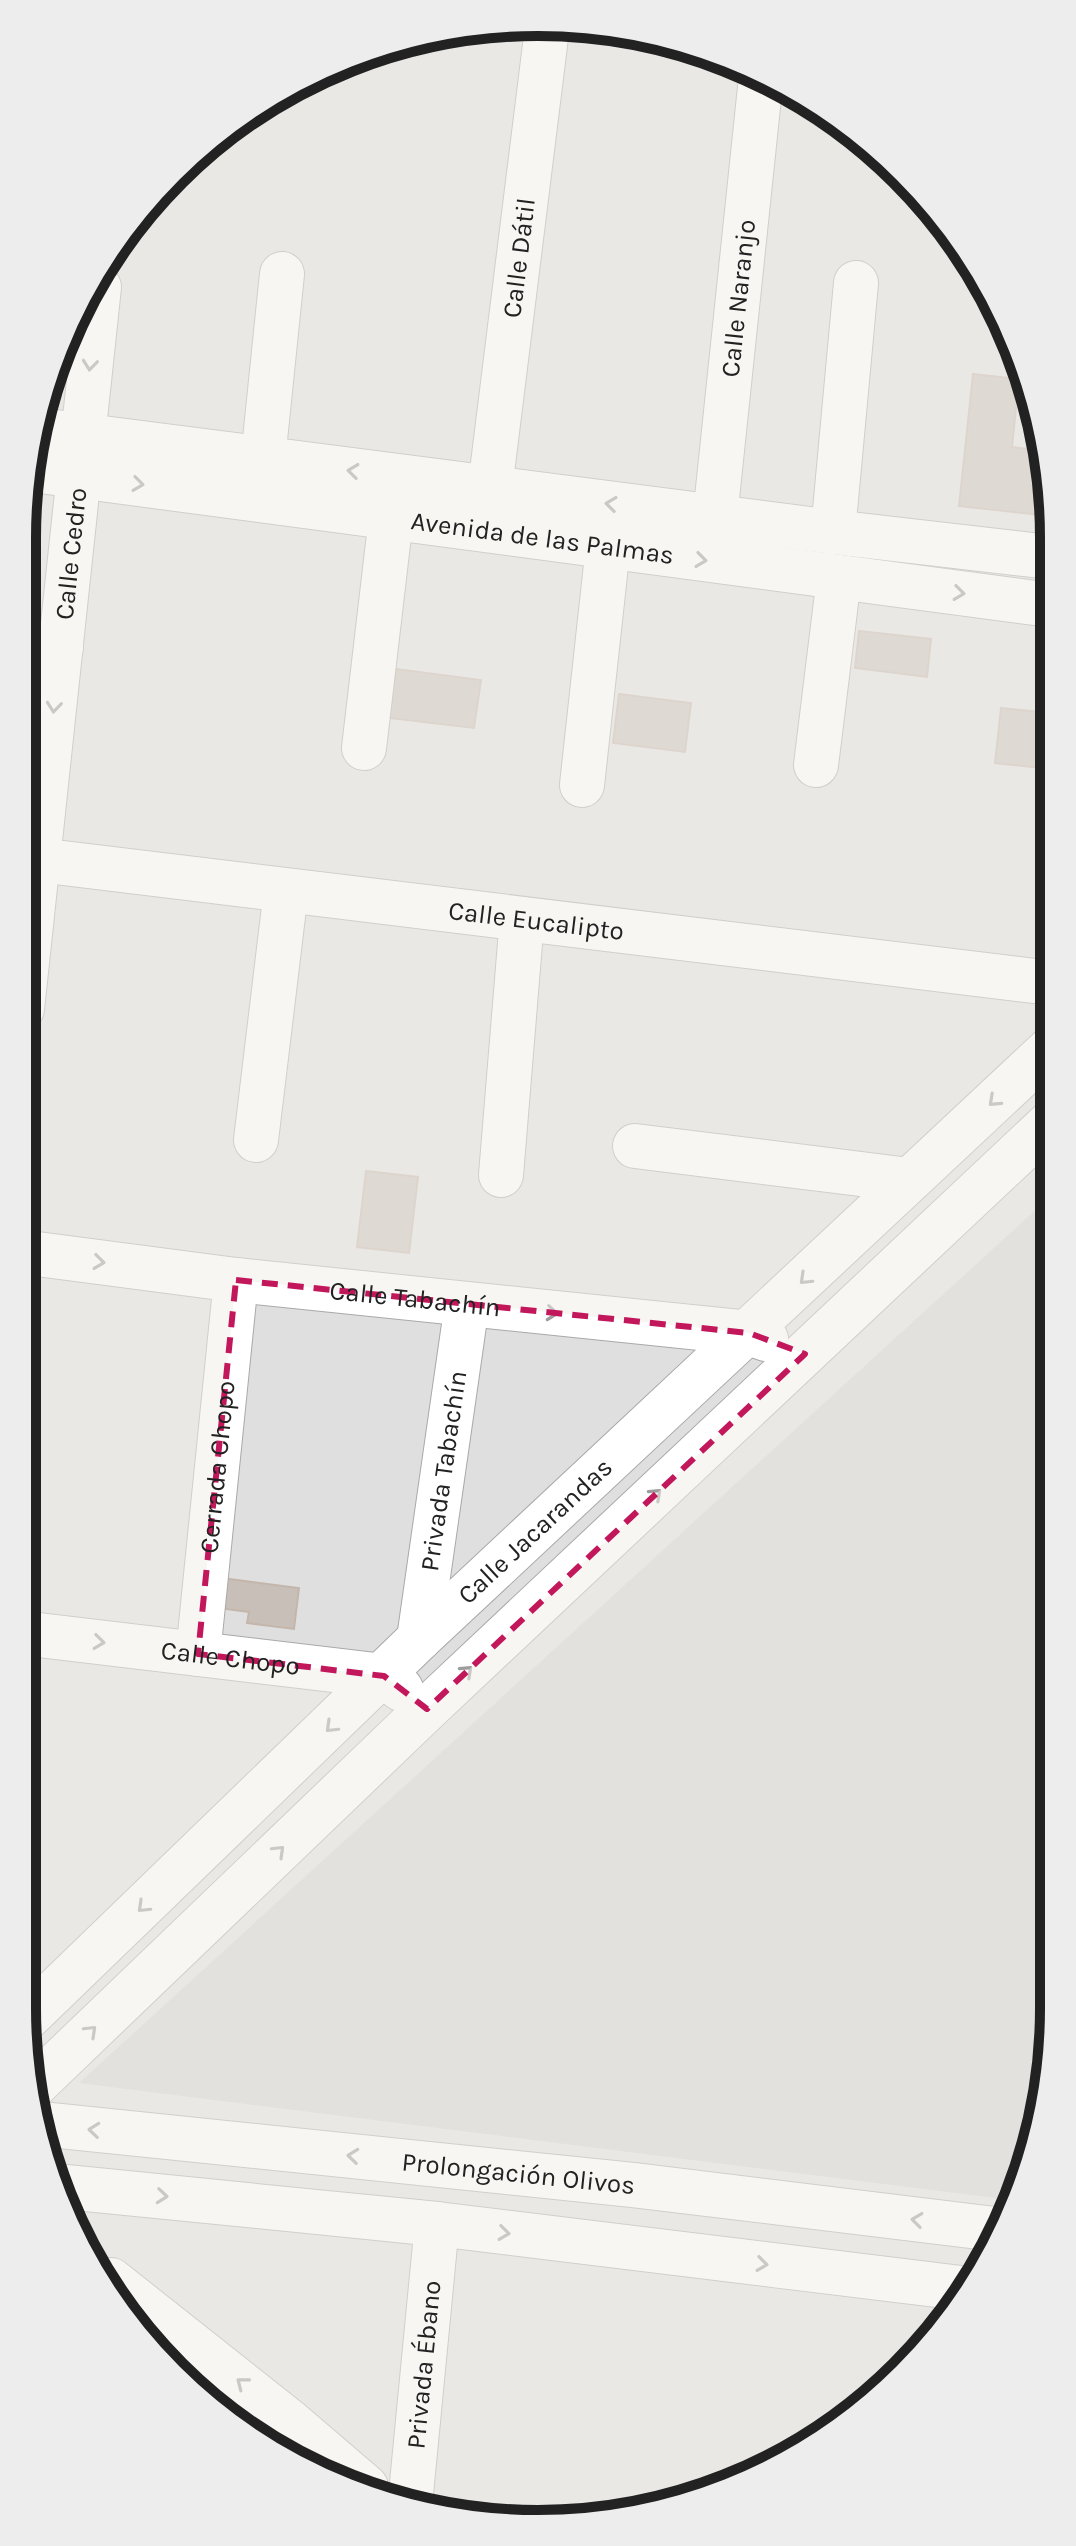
<svg xmlns="http://www.w3.org/2000/svg" width="1076" height="2546" font-family="Karla,sans-serif">
<style>
.residential{fill:#e0dfdf}
.religious{fill:#d0d0d0}
.building{fill:#c7bfb8;stroke:#c4b6ab;stroke-width:2}
.lines{fill:none;stroke-linecap:round;stroke-linejoin:round}
.minor-casing{stroke:#a9a9a9;stroke-width:46}
.minor{stroke:#fff;stroke-width:44}
.oneway{stroke:#9c9c9c}
.marked{fill:none;stroke:#c2185b;stroke-width:6;stroke-dasharray:16 10;stroke-linejoin:round}
.labels{text-anchor:middle;stroke-width:7;stroke-linejoin:round;paint-order:stroke}
.street-label{font-size:26px;fill:#222;stroke:#fff}
.rim{fill:none;stroke:#222;stroke-width:10}
</style>
<rect width="100%" height="100%" fill="#f2efe9"/>
<path class="residential" d="M505 23 704 50 825 109 926 198 1015 340 1050 470 1054 2008 1026 2174 926 2348 796 2455 606 2520 438 2514 280 2455 150 2348 50 2174 22 2008V538L50 372 150 197 310 75Z"/>
<path class="religious" d="M1052 1195 1054 2008 1026 2174 1012 2200 79 2083Z"/>
<path class="building" d="M973 374 1019 379 1012 447 1044 451 1050 470V516L959 506Z
M859 631 931 639 927 677 855 668Z
M396 669 481 680 474 728 389 718Z
M619 694 691 703 685 752 613 743Z
M1001 708 1050 713V769L995 763Z
M366 1171 418 1177 409 1253 357 1247Z
M222 1578 299 1588 294 1629 247 1623 249 1612 218 1608Z"/>
<g class="lines">
<g class="minor-casing">
<g id="minor">
<path d="M40 430 833 532 1050 557"/>
<path d="M263 459 282 274"/>
<path id="s1" d="M33 470 1050 605"/>
<path id="s2" d="M490 488 547 29"/>
<path id="s3" d="M715 517 761 78"/>
<path d="M833 532 856 283"/>
<path d="M22 643 61 648"/>
<path d="M364 748 391 518"/>
<path d="M816 765 839 578"/>
<path d="M582 785 608 547"/>
<path id="s4" d="M22 858 1051 983"/>
<path id="s5" d="M22 1009 99 287"/>
<path d="M256 1140 286 891"/>
<path d="M635 1146 909 1180"/>
<path d="M501 1175 522 919"/>
<path id="s6" d="M22 1252 236 1280 749 1333 766 1339"/>
<path id="s7" d="M22 1633 384 1676 401 1689"/>
<path id="s8" d="M419 1639 467 1304"/>
<path id="s9" d="M198 1654 236 1280"/>
<path id="s10" d="M24 2021 419 1639 1051 1048"/>
<path d="M35 2085 427 1709 1051 1122"/>
<path id="s11" d="M41 2124 633 2185 995 2229"/>
<path d="M56 2186 437 2224 961 2288"/>
<path d="M111 2280 289 2421 366 2487"/>
<path id="s12" d="M410 2504 437 2224"/>
</g>
</g>
<use href="#minor" class="minor"/>
</g>
<defs><path id="oneway-chevron" d="M-2-3.5L2.5 0L-2 3.5" fill="none" stroke-width="1.6" stroke-linecap="round" stroke-linejoin="round" transform="scale(2)"/></defs>
<g class="oneway">
<use href="#oneway-chevron" transform="translate(90 365) rotate(96)"/>
<use href="#oneway-chevron" transform="translate(353 471) rotate(-173)"/>
<use href="#oneway-chevron" transform="translate(138 484) rotate(8)"/>
<use href="#oneway-chevron" transform="translate(611 504) rotate(-173)"/>
<use href="#oneway-chevron" transform="translate(701 560) rotate(8)"/>
<use href="#oneway-chevron" transform="translate(959 593) rotate(7)"/>
<use href="#oneway-chevron" transform="translate(54 707) rotate(96)"/>
<use href="#oneway-chevron" transform="translate(994 1101) rotate(137)"/>
<use href="#oneway-chevron" transform="translate(99 1262) rotate(7)"/>
<use href="#oneway-chevron" transform="translate(805 1279) rotate(136)"/>
<use href="#oneway-chevron" transform="translate(552 1313) rotate(6)"/>
<use href="#oneway-chevron" transform="translate(656 1494) rotate(-43)"/>
<use href="#oneway-chevron" transform="translate(99 1642) rotate(7)"/>
<use href="#oneway-chevron" transform="translate(467 1671) rotate(-43)"/>
<use href="#oneway-chevron" transform="translate(331 1727) rotate(136)"/>
<use href="#oneway-chevron" transform="translate(279 1851) rotate(-44)"/>
<use href="#oneway-chevron" transform="translate(143 1907) rotate(136)"/>
<use href="#oneway-chevron" transform="translate(91 2031) rotate(-44)"/>
<use href="#oneway-chevron" transform="translate(94 2130) rotate(-174)"/>
<use href="#oneway-chevron" transform="translate(353 2156) rotate(-174)"/>
<use href="#oneway-chevron" transform="translate(162 2196) rotate(6)"/>
<use href="#oneway-chevron" transform="translate(917 2220) rotate(-173)"/>
<use href="#oneway-chevron" transform="translate(504 2233) rotate(7)"/>
<use href="#oneway-chevron" transform="translate(762 2264) rotate(7)"/>
<use href="#oneway-chevron" transform="translate(242 2383) rotate(-142)"/>
</g>
<path d="M0 0H1076V2546H0ZM236 1280 749 1333 805 1354 427 1709 384 1676 198 1654Z" fill="#f2efe9" fill-opacity=".55" fill-rule="evenodd"/>
<path class="marked" d="M236 1280 749 1333 805 1354 427 1709 384 1676 198 1654Z"/>
<g class="labels">
<g class="street-label">
<text dy="9" stroke="none"><textPath href="#s2" startOffset="232">Calle Dátil</textPath></text>
<text dy="9" stroke="none"><textPath href="#s3" startOffset="220">Calle Naranjo</textPath></text>
<text dy="9" stroke="none"><textPath href="#s1" startOffset="514">Avenida de las Palmas</textPath></text>
<text dy="9" stroke="none"><textPath href="#s5" startOffset="458">Calle Cedro</textPath></text>
<text dy="9" stroke="none"><textPath href="#s4" startOffset="518">Calle Eucalipto</textPath></text>
<text dy="9" stroke="none"><textPath href="#s6" startOffset="396">Calle Tabachín</textPath></text>
<text dy="9" stroke="none"><textPath href="#s9" startOffset="188">Cerrada Chopo</textPath></text>
<text dy="9" stroke="none"><textPath href="#s8" startOffset="170">Privada Tabachín</textPath></text>
<text dy="9" stroke="none"><textPath href="#s10" startOffset="708">Calle Jacarandas</textPath></text>
<text dy="9" stroke="none"><textPath href="#s7" startOffset="210">Calle Chopo</textPath></text>
<text dy="9" stroke="none"><textPath href="#s11" startOffset="480">Prolongación Olivos</textPath></text>
<text dy="9" stroke="none"><textPath href="#s12" startOffset="140">Privada Ébano</textPath></text>
</g>
</g>
<path d="M0 0H1076V2546H0ZM538 36H538A502 502 0 0 1 1040 538V2008A502 502 0 0 1 538 2510H538A502 502 0 0 1 36 2008V538A502 502 0 0 1 538 36Z" fill="#ededed" fill-rule="evenodd"/>
<path class="rim" d="M538 36H538A502 502 0 0 1 1040 538V2008A502 502 0 0 1 538 2510H538A502 502 0 0 1 36 2008V538A502 502 0 0 1 538 36Z"/>
</svg>
